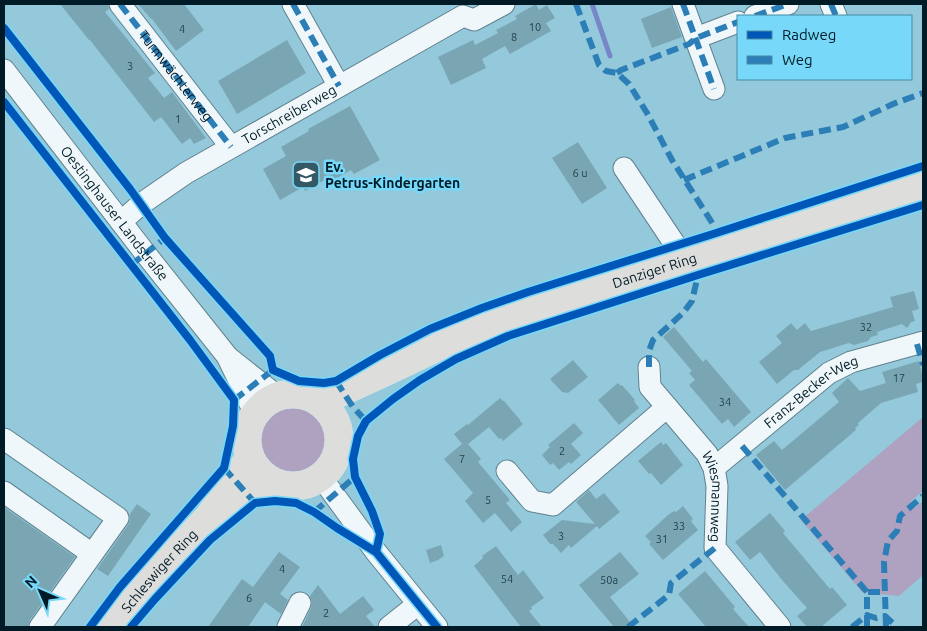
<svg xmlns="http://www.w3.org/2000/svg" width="927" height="631" font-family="Ubuntu,sans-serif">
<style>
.green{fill:#afa1c0}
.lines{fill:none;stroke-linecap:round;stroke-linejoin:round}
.stream{stroke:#7786c6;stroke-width:5}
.building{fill:#7aa6b4}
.minor-casing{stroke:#60828e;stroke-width:23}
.major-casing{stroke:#cfe7ef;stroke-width:29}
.minor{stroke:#eff7fa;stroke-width:21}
.major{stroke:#dddddc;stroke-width:28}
.quiet{stroke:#2c7eb7;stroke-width:6;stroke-dasharray:12 6;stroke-linecap:butt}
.cycleway-casing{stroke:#77d8f9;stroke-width:11}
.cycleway{stroke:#0057b8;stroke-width:8}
.labels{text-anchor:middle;stroke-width:5;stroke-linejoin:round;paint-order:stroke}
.number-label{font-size:11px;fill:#1e3e49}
.street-label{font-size:14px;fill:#001b25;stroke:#77d8f9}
.poi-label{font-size:14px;font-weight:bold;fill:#001b25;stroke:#77d8f9;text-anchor:start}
</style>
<rect width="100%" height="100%" fill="#94c9dc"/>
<path class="green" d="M258 440a36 36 0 1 1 72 0a36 36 0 1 1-72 0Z
M923 417V491L910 502 915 508 923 501V575L899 596 862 592 801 520Z"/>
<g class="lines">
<path class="stream" d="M592 4 610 56"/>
</g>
<path class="building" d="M60 4H108L109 9 105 12 155 73 148 78 164 98 172 92 206 138 194 144 190 138 182 144 161 117 154 122 90 40H89Z
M138 4H184L204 30 176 51 152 19H151Z
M536 4 539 10 547 5 555 18 546 23 551 31 510 54 505 46 482 59 486 68 451 85 438 57 473 40 475 45 498 33 496 30 517 19 515 16Z
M671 7 682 37 652 48 641 19Z
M287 40 306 73 237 114 218 81Z
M350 106 380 160 354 174 351 170 330 182 328 178 305 191 303 187 280 200 263 169 286 156 281 147 309 131 308 129Z
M578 142 607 188 582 204 552 158Z
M914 291 919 309 912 311 915 321 911 322 907 328 902 324 877 332 878 335 871 337 868 341 854 345 849 343 820 352 798 370H794L777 384 759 362 782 343 776 336 791 323 797 330 805 323 811 331 893 307 890 297Z
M674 327 703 362 706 359 751 412 734 427 728 419 722 424 689 385 695 380 689 373 692 371 663 337Z
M573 360 588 377 568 393 562 392 550 379Z
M919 361 923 378V382L916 384 918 392 881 403 858 423 859 425 855 428 856 430 785 490 756 455 774 441 782 450 839 402 832 393 848 378 860 391 886 383 882 372Z
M618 383 621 386 622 385 635 400 634 401 639 408 619 425 598 400Z
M500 398 503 401H504L521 421H520L523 424 503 441 501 438 499 439 489 427 468 444 481 459 478 462 510 500 506 503 522 522 511 532 495 513 483 523 465 501 473 493 444 459 462 444 454 434 467 424 468 425Z
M574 423 583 433 571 444 581 455 571 464 569 462 559 470 553 463 550 465 542 455 550 447 548 445Z
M661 442 663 445 666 443 683 465 661 485 651 473 649 474 638 461Z
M589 490 596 499 604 493 620 512 599 529 597 526 571 548 569 545 561 553 553 544H550L543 535 562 520 595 524 576 502Z
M137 504 151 514 108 576 97 569 128 525 130 520V514Z
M683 506 693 519 691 521 698 530 663 560 649 544 651 542 645 536 668 515 674 511 676 512Z
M4 507 75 557 30 620 28 627H4Z
M770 513 785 531 783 533 830 589 832 587 847 605 821 627H807L797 616 807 608 782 580 760 552 750 560 735 542Z
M441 545 444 556 438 560 430 563 426 550Z
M496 546 518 575 523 570 544 598 531 607 532 609 529 611 542 627H521L474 566 483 558 482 556Z
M279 552 300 567 280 594 288 600 281 614 265 602 248 627H208L242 579 253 587Z
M620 552 639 574 610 597 634 627H614L579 585Z
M705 571 735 607 733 609 749 627H706L678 594Z
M318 585 340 614 363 596 374 610 366 616 375 627H302L311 608 312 602 310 596Z"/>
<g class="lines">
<g class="minor-casing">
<g id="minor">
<path id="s1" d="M120 4 231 147"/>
<path d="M293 4 339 86"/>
<path d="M683 4 714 89"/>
<path d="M831 4 836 16"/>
<path d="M755 16 788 4"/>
<path d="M696 38 738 22"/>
<path id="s2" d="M4 70 145 253 227 356 255 414"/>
<path d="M624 168 676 246 688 260"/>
<path id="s3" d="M121 222 141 204 186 173 463 16 474 20 504 4"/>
<path d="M229 358 277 396"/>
<path id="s4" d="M649 367 650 387 707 454 714 468 717 486 715 548 780 627"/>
<path d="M4 439 118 518 40 627"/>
<path id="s5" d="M714 468 829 373 851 362 923 342"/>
<path d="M507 471 532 501 553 505 667 407"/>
<path d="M321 477 376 552 437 627"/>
<path d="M4 492 92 554"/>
<path d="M288 627 300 603"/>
<path d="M389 627 418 604"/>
</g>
</g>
<g class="major-casing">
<g id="major">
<circle cx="293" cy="440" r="46"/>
<path id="s6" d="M319 402 391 369 454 339 505 318 923 185"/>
<path d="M215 514 271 481"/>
<path id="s7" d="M111 627 156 572 209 517 250 457"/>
</g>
</g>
<use href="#minor" class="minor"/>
<use href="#major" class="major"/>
<path class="quiet" d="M120 4 231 147
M293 4 339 86
M576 4 599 65 606 71 617 73 629 84 647 113 672 160 718 232
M683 4 714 89
M831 4 836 16
M755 16 788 4
M617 73 621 70 689 44 696 38 738 22
M684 180 785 138 843 127 893 104 923 93
M131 265 165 238
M917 344 923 365
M649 367V351L653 340 683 313 692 301 698 275
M336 381 353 407 366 421
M234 400 273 370
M742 446 867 592
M224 468 255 503
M314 512 355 477
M628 627 669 595 671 583 715 548
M852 627 867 615 876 618 885 616 897 627
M867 627V592H886
M886 627 884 562 888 541 897 531 900 516 923 496"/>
<g class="cycleway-casing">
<path id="cycleway" d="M4 28 130 189 165 238 270 356 273 370
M4 102 190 340 234 400 233 426 224 468 120 587 90 627
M273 370 299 381 324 383 336 381 380 355 430 329 482 308 528 292 713 234 923 166
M376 552 380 534 372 511 355 477 353 459 358 436 366 421 393 399 420 380 456 359 508 336 698 275 923 205
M131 627 155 599 210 540 255 503 275 501 296 503 314 512 337 528 376 552 437 627"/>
</g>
<use href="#cycleway" class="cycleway"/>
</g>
<defs>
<g id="school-square" transform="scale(1.4375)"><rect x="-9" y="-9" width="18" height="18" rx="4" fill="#345865" stroke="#77d8f9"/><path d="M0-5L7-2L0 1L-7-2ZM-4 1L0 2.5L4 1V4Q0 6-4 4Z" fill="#fff"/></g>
</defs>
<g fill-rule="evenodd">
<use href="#school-square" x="306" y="175"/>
</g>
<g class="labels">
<g class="number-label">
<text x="535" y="31">10</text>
<text x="182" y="33">4</text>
<text x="514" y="41">8</text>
<text x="130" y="70">3</text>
<text x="178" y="123">1</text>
<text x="580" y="177">6 u</text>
<text x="866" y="331">32</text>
<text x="899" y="382">17</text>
<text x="725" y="406">34</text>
<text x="562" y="455">2</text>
<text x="462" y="463">7</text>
<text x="488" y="504">5</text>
<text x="679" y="530">33</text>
<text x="561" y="540">3</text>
<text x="662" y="543">31</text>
<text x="282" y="573">4</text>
<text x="507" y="583">54</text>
<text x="609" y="584">50a</text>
<text x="249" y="602">6</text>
<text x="326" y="617">2</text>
</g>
<g class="street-label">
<text dy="5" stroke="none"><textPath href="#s1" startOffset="91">Turmwächterweg</textPath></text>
<text dy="5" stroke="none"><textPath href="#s3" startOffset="200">Torschreiberweg</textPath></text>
<text dy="5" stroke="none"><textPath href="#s2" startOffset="181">Oestinghauser Landstraße</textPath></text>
<text dy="5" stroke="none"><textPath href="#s6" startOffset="361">Danziger Ring</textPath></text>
<text dy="5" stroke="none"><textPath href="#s5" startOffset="124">Franz-Becker-Weg</textPath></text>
<text dy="5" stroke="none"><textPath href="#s4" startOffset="152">Wiesmannweg</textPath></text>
<text dy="5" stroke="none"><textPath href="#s7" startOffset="74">Schleswiger Ring</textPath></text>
</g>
<g class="poi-label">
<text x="325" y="172">Ev.<tspan x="325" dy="16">Petrus-Kindergarten</tspan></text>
</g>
</g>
<rect width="927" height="631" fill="none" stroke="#001b25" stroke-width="10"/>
<rect x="737" y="15" width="175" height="65" fill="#77d8f9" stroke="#478ca4"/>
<rect x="747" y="31" width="25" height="8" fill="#0057b8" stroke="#478ca4"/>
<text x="782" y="40" font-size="15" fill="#001b25">Radweg</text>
<rect x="747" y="56" width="25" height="8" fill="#2c7eb7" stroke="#478ca4"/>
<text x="782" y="65" font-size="15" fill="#001b25">Weg</text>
<g transform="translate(40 591) rotate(315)" stroke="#77d8f9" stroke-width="4" paint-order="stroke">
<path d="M0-4L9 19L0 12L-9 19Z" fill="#001b25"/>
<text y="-8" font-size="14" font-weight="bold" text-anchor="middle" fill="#001b25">N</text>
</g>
</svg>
